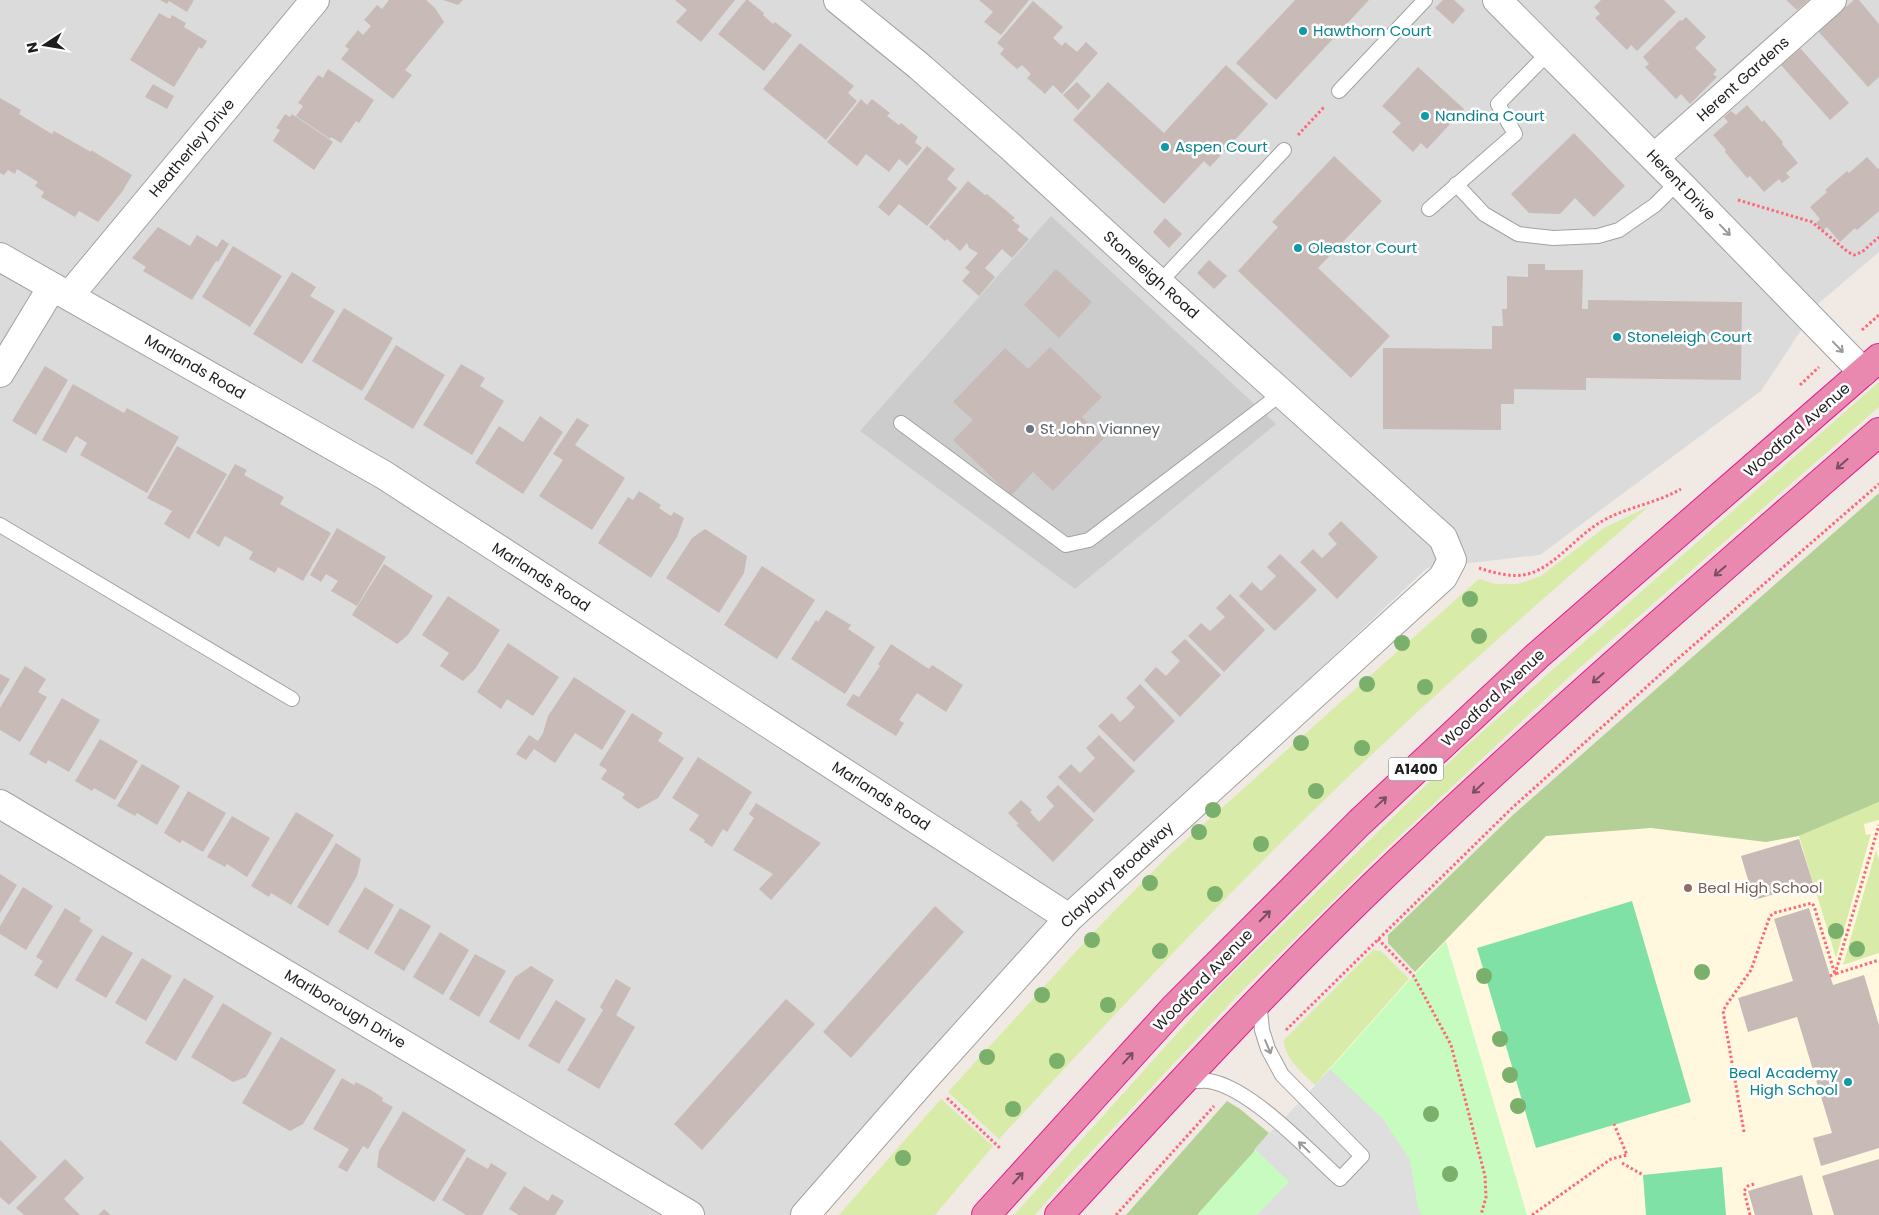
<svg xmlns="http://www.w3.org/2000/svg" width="1879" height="1215" font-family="Poppins,sans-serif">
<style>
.residential{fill:#dcdbdc}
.education{fill:#fff8de}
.religious{fill:#ccc}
.grass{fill:#d8eba8}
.forest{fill:#b5d097}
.park{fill:#c8fbc0}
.pitch{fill:#7fe1a6}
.parking{fill:#dedede}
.building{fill:#c8bab7}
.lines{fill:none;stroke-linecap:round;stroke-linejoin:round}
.lane-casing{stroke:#a2a2a2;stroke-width:16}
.street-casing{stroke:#a2a2a2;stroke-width:30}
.highway-casing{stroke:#e01e8c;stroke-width:30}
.path{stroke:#fe6779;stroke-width:3;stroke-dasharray:2.5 2.5;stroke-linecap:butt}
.lane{stroke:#fff;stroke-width:14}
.street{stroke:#fff;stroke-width:28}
.highway{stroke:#ea89b0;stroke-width:28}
.tree{fill:#7ab06b}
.oneway{stroke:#9a9a9a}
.oneway2{stroke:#7a4e60}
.culture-dot{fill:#0f9aa8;stroke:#fff;stroke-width:2}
.worship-dot{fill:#6b7280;stroke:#fff;stroke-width:2}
.education-dot{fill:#8d6e63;stroke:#fff;stroke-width:2}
.labels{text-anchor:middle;stroke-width:5;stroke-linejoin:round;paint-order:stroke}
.shield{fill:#fff;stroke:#626262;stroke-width:1}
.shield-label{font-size:14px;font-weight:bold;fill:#1e1e1e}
.culture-label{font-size:15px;fill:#0d838f;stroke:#fff;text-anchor:start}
.street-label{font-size:15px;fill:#1e1e1e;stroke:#fff}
.worship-label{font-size:15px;fill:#5b616d;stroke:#fff;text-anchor:start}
.education-label{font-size:15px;fill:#785e54;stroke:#fff;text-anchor:start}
</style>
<rect width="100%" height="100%" fill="#f0e9e4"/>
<path class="residential" d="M0 0H1879V252L1819 303 1761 391 1540 555 1427 568 1086 889 791 1215H0Z"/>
<path class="education" d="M1879 554V1215H1197L1415 972 1546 836Z"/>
<path class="religious" d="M1051 216 1276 424 1075 589 860 431Z"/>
<path class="grass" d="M1879 382V407L1569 677 1374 860 1236 997 1075 1169 1035 1215H1014L1218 988 1464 748Z
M1648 507C1559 585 1469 663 1383 744 1249 869 1124 1004 999 1139L948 1092 1092 934 1169 855 1479 579 1496 584H1518L1541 576 1604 528Z
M1879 802V820L1864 824 1866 835 1871 834 1836 958 1799 836Z
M1876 850 1879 860V953L1843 965Z
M1373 950 1381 951 1409 979 1315 1085C1303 1073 1284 1058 1284 1040Z
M941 1099 993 1146 935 1215H839Z"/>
<path class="forest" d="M1879 493V802L1799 836 1766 842 1651 828 1546 836 1415 972 1388 943V935L1514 814Z
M1227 1101 1240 1109 1269 1133 1255 1149 1229 1215H1126Z"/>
<path class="park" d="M1446 941 1527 1215H1197C1241 1165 1286 1117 1331 1068 1369 1026 1406 982 1446 941Z"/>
<path class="pitch" d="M1632 901 1691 1102 1536 1148 1477 948Z
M1722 1167 1726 1215H1646L1643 1175Z"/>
<path class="parking" d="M1330 1069 1383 1119 1410 1160 1418 1208 1422 1215H1257L1289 1182 1255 1149Z"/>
<path class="building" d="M160 0H194L187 12 169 1 167 4Z
M389 0H426L435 8 444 22 405 70 412 75 393 99 341 59 349 49 345 46 358 30 363 35 371 26 364 20 377 5 382 9Z
M443 0H463L458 5Z
M675 0H735L701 42 676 22 687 10Z
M746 0H748L764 13 763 15 773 24 775 22 792 35 764 71 718 34Z
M979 0H1029L1001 35 984 22 993 12Z
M1295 0H1369L1276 100 1236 63Z
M1443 0H1454L1465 10 1453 24 1435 8Z
M1601 0H1664L1676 12 1637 51 1631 45 1627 50 1595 18 1600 14 1594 7Z
M1786 0H1809L1797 10Z
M1854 0H1859L1879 24V77L1868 87 1818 31Z
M1033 1 1063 27 1053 38 1062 46 1065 42 1077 52 1086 42 1098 53 1062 94 1053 85 1045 94 1027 78 1031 74 1022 65 1017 69 1000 54 1004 49 997 43Z
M159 13 170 19 172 15 186 23 184 27 207 41 202 49 199 47 174 87 130 60Z
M1686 17 1706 37 1695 48 1717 70 1713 74 1717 77 1690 104 1681 94 1676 99 1645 67 1649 64 1643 57 1680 20 1682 21Z
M800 43 854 86 848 93 857 101 826 140 763 89Z
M1800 48 1849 103 1830 120 1781 65Z
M1226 65 1268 104 1210 167 1204 161 1164 204 1073 120 1108 82 1164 133Z
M1418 67 1464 109 1427 149 1421 143 1413 152 1392 132 1401 123 1382 106Z
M328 69 374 100 359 123 356 121 341 143 331 137 330 139 296 116 303 106 298 103 318 75 323 78Z
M1077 82 1091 96 1078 110 1063 95Z
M153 84 174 96 167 109 145 97Z
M0 98 21 110 19 114 52 134 54 131 91 152V150L132 175 122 192 98 222 79 211 75 217 41 197 44 192 35 186 38 182 17 169 15 174 8 170 4 175 0 173Z
M861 99 867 105 872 99 890 113 887 116 899 125 901 123 918 137 915 142 922 148 907 166 899 159 889 172 866 154 857 166 827 142Z
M1747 105 1762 122 1764 120 1775 133 1783 142 1782 144 1798 163 1786 173 1790 177 1782 183 1779 179 1764 192 1750 176 1747 178 1725 152 1726 150 1713 135 1728 122 1724 117 1731 111 1736 115Z
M285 114 290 117 292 114 333 142 314 170 273 141 280 130 276 128Z
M1574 133 1625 186 1594 217 1575 198 1560 214 1529 213 1511 194Z
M927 146 955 169 947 179 957 188 927 226 899 204 889 216 878 207Z
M1334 156 1382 201 1318 268 1390 336 1351 378 1238 271 1278 227 1272 222Z
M1867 157 1878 169 1879 168V211L1857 230 1855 228 1840 242 1827 227 1822 231 1816 223 1820 219 1810 207 1827 192 1825 190 1847 171 1849 173Z
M968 181 985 195 987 194 1015 218 1012 220 1020 226 1017 230 1029 239 1012 258 1002 249 985 268 995 277 979 296 962 281 970 272 965 268 978 253 969 248 967 243 960 251 947 239 945 241 929 227Z
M1165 218 1182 234 1169 248 1153 232Z
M158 227 190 246 197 235 217 247 222 239 229 244 218 262 216 261 192 300 143 271 146 267 132 258Z
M233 246 282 276 250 327 202 297Z
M1209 260 1227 276 1214 289 1197 273Z
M1528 264H1545V270H1583L1582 309H1588V300L1742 302 1741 380 1586 378V390L1514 389V404H1501V430L1383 429V348L1492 349V326H1503L1502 309H1507V276L1528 277Z
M1056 269 1092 302 1059 338 1024 305Z
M292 272 316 287 310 296 335 311 302 364 253 334Z
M344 308 393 338 362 391 312 361Z
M396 345 445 375 413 429 364 399Z
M1050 347 1102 397 1082 417 1104 438 1053 491 1033 472 1011 496 953 440 973 420 953 402 1005 348 1028 369Z
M461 364 485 378 480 386 504 401 472 455 423 425Z
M45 366 68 380 36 435 12 421Z
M73 384 124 413 127 408 179 437 147 493 80 455 87 443 76 436 66 453 42 440Z
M540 416 563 432 523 494 475 463 499 426 523 442Z
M577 418 589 425 575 445 625 478 592 530 539 496 563 460 553 454Z
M177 446 227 474 189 539 164 524 172 511 147 498Z
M235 464 247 470 244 475 284 497 280 504 331 533 303 581 278 567 275 573 249 559 253 552 225 536 219 547 196 533Z
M639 491 661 505 659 508 671 516 674 512 684 518 677 537 651 578 598 543 628 497 633 500Z
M1341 521 1378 557 1337 599 1300 562 1313 549 1322 558 1337 544 1328 534Z
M337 528 386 557 357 606 331 591 338 581 326 574 321 582 310 575Z
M705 529 747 556 744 573 719 613 666 578 692 538Z
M1280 554 1317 590 1275 631 1239 596 1252 582 1261 591 1276 576 1267 567Z
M384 564 433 596 408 635 397 644 352 615Z
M762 566 815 600 777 659 724 625Z
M1230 594 1265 630 1224 672 1188 636 1201 623 1210 631 1225 617 1216 608Z
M448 596 500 630 475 669 463 681 440 666 449 653 422 635Z
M826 610 851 625 848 629 875 647 845 694 791 659 816 620 818 622Z
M1185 639 1221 675 1180 717 1144 680 1156 667 1166 676 1180 661 1171 652Z
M508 643 559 677 533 716 507 699 501 709 477 692Z
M891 644 929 669 932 665 963 685 946 712 917 693 899 720 904 723 896 736 846 705 853 694 859 697 880 666 878 664Z
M25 666 46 679 38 692 47 697 20 742 0 730V708Z
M0 674 10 679 0 696Z
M574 677 626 711 602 750 575 733 555 763 534 749 526 760 516 754 529 735 538 741 543 733 548 716Z
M1140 684 1175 721 1134 762 1098 726 1112 713 1120 722 1128 715 1135 707 1126 698Z
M62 698 100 720 69 772 48 760 46 764 29 754Z
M632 713 663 733 658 741 684 758 658 798 638 809 622 798 625 794 601 779 607 770 599 765Z
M1099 735 1135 771 1094 813 1058 777 1071 764 1080 773 1095 758 1086 748Z
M100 739 138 761 115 800 94 788 92 791 75 781Z
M698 757 752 792 727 832 723 829 712 847 704 842 705 840 689 830 699 815 672 798Z
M142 764 180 786 157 825 137 813 135 816 117 806Z
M1058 785 1094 820 1053 862 1016 825 1019 824 1008 813 1021 800 1032 810 1030 812 1039 822 1054 806 1046 797Z
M188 791 226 813 203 852 182 840 180 843 164 833Z
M756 803 821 843 771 900 759 889 773 874 733 850 754 818 749 814Z
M296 812 334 835 291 905 271 893 269 897 251 886Z
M232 816 270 838 247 877 227 864 225 867 207 857Z
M1799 839 1813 883 1754 900 1741 856Z
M336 843 361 859 357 876 328 926 297 907Z
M0 874 17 885 0 913Z
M23 887 53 906 26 950 0 934V926Z
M365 887 394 905 368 950 338 932Z
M935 906 964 932 851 1058 823 1032Z
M65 908 81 918 79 921 93 930 57 989 34 975 43 961 36 957Z
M400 908 431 926 404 971 374 953Z
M1809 908 1833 985 1864 975 1879 1025V1148L1821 1166 1813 1138 1832 1133 1797 1017 1748 1032 1738 998 1793 981 1774 919Z
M440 932 469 950 443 995 413 977Z
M102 935 133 953 106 998 75 980Z
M475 954 506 971 479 1017 449 999Z
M142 958 172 976 146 1021 115 1003Z
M531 966 554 980 519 1040 489 1022 515 977Z
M184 978 214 996 176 1061 145 1043Z
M616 979 631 988 616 1015 635 1027 599 1089 567 1070 603 1010 600 1007Z
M786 999 815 1024 702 1150 674 1124Z
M556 1000 586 1019 559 1064 528 1046Z
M223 1003 272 1033 246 1077 233 1082 191 1057Z
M281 1037 336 1070 303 1124 290 1131 242 1103Z
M342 1078 354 1085 356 1082 371 1090 383 1098 382 1101 393 1107 368 1149 363 1146 347 1172 338 1167 349 1149 313 1129Z
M403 1111 466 1150 434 1202 377 1167 379 1151Z
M0 1140 37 1177 9 1205 0 1197Z
M467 1157 488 1169 491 1163 507 1173 482 1215H466L442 1200Z
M65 1159 84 1178 64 1199 80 1215H24L16 1208Z
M1879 1159V1215H1834L1822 1176Z
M1802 1175 1813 1215H1755L1748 1191Z
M524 1186 548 1201 552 1194 564 1201 555 1215H519L509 1209Z
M104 1209 111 1215H98Z"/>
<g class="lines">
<g class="lane-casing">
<path id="lane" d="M1339 91 1425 0
M1456 184 1484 214 1518 234 1553 238 1598 236 1619 230 1655 205 1678 182
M1429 209 1515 134 1498 104 1549 52
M1159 283 1284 150
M901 423 1066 545 1089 540 1282 393
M0 525 292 699
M1182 1082C1190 1082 1200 1080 1209 1081 1251 1088 1308 1150 1340 1179L1362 1156 1282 1075 1268 1049 1262 1030 1259 1000"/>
</g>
<g class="street-casing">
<path id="street" d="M1497 0 1678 182 1863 372
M1654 158 1832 0
M0 257 384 475 1069 918
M69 296 315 0
M0 373 52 287
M0 804 690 1215
M805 1215 925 1078 1069 918 1443 577 1452 560 1443 538 1159 283 1011 147 919 66 838 0"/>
</g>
<g class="highway-casing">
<path id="highway" d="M986 1215 1174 1008 1359 823 1537 656 1879 358
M1059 1215C1170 1094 1280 974 1399 861 1555 713 1717 573 1879 432"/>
</g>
<path class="path" d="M1298 135 1325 106
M1738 200 1812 222 1848 252 1854 255 1862 252 1879 237
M1862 330 1879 315
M1800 385 1819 367
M1479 568C1494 573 1513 578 1528 574 1554 567 1576 537 1599 523 1625 507 1655 504 1681 489
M1378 939 1413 975 1451 1045 1485 1176 1486 1197 1481 1215
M1830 976 1835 974 1879 825
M1286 1030 1512 808 1673 663 1879 484
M947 1098 1001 1149
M1744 1132 1723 1011 1727 1004 1751 970 1770 916 1774 913 1812 903 1814 906 1835 974 1879 960
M1622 1163 1643 1175
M1116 1215 1214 1106
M1532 1215 1611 1159 1627 1155 1614 1124
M1750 1215 1744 1191 1748 1186 1754 1184"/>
<use href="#lane" class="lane"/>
<use href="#street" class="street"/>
<use href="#highway" class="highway"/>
</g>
<g class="tree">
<circle cx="1470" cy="599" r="8"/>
<circle cx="1479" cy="636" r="8"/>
<circle cx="1402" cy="643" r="8"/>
<circle cx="1367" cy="684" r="8"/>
<circle cx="1425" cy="687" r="8"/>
<circle cx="1301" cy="743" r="8"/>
<circle cx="1362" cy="748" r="8"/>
<circle cx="1316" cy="791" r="8"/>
<circle cx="1213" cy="810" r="8"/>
<circle cx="1199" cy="832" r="8"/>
<circle cx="1261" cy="844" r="8"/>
<circle cx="1150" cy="883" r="8"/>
<circle cx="1215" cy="894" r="8"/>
<circle cx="1836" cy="931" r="8"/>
<circle cx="1092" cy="940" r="8"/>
<circle cx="1857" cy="949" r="8"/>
<circle cx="1160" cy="951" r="8"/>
<circle cx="1702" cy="972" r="8"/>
<circle cx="1484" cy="976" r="8"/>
<circle cx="1042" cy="995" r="8"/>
<circle cx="1108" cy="1005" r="8"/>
<circle cx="1500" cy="1039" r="8"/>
<circle cx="987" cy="1057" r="8"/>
<circle cx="1057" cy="1061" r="8"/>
<circle cx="1510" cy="1075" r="8"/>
<circle cx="1518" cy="1106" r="8"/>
<circle cx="1013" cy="1109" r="8"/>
<circle cx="1431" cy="1114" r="8"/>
<circle cx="903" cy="1158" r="8"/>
<circle cx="1450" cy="1174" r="8"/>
</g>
<defs><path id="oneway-shaft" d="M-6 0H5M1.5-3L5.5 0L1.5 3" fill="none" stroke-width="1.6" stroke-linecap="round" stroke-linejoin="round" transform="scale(1.25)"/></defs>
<g class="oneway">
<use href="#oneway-shaft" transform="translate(1725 230) rotate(46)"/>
<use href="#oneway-shaft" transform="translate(1838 347) rotate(46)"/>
<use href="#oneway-shaft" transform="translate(1268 1047) rotate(67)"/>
<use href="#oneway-shaft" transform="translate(1304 1147) rotate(-137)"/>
</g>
<g class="oneway2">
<use href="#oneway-shaft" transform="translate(1842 464) rotate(139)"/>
<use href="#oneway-shaft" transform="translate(1720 571) rotate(139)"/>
<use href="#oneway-shaft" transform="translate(1598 678) rotate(139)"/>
<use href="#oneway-shaft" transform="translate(1478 788) rotate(137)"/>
<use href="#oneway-shaft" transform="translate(1381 802) rotate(-43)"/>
<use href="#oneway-shaft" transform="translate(1265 916) rotate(-45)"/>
<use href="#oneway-shaft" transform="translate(1128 1058) rotate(-48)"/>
<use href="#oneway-shaft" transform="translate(1018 1178) rotate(-48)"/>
</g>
<g class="culture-dot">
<circle cx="1303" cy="31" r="5"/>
<circle cx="1425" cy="116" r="5"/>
<circle cx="1165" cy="147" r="5"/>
<circle cx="1298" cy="248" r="5"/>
<circle cx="1617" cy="337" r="5"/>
<circle cx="1848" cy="1082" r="5"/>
</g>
<circle class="worship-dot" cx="1030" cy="429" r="5"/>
<circle class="education-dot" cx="1688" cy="888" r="5"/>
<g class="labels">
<rect class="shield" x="1388.5" y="757.5" width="55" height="23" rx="4"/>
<g class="shield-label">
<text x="1416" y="774">A1400</text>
</g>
<g class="culture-label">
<text x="1313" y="36">Hawthorn Court</text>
<text x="1435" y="121">Nandina Court</text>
<text x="1175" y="152">Aspen Court</text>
<text x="1308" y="253">Oleastor Court</text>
<text x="1627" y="342">Stoneleigh Court</text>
<text x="1838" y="1078" text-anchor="end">Beal Academy<tspan x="1838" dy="17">High School</tspan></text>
</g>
<g class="street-label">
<text transform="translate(1743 79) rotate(-42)" y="5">Herent Gardens</text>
<text transform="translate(192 148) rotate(-50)" y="5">Heatherley Drive</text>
<text transform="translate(1681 185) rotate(46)" y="5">Herent Drive</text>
<text transform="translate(1151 275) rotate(42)" y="5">Stoneleigh Road</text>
<text transform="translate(195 367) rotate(30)" y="5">Marlands Road</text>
<text transform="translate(1797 430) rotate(-41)" y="5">Woodford Avenue</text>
<text transform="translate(541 577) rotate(33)" y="5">Marlands Road</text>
<text transform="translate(1493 698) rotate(-43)" y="5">Woodford Avenue</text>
<text transform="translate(881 796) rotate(33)" y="5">Marlands Road</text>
<text transform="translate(1117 875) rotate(-43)" y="5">Claybury Broadway</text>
<text transform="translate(1203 980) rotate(-46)" y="5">Woodford Avenue</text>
<text transform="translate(345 1009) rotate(31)" y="5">Marlborough Drive</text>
</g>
<g class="worship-label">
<text x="1040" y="434">St John Vianney</text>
</g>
<g class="education-label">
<text x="1698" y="893">Beal High School</text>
</g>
</g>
<g transform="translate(45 45) rotate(258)" stroke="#ffffff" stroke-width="4" paint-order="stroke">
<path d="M0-4L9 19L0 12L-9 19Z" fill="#1e1e1e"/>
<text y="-8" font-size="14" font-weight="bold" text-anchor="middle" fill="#1e1e1e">N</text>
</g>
</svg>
